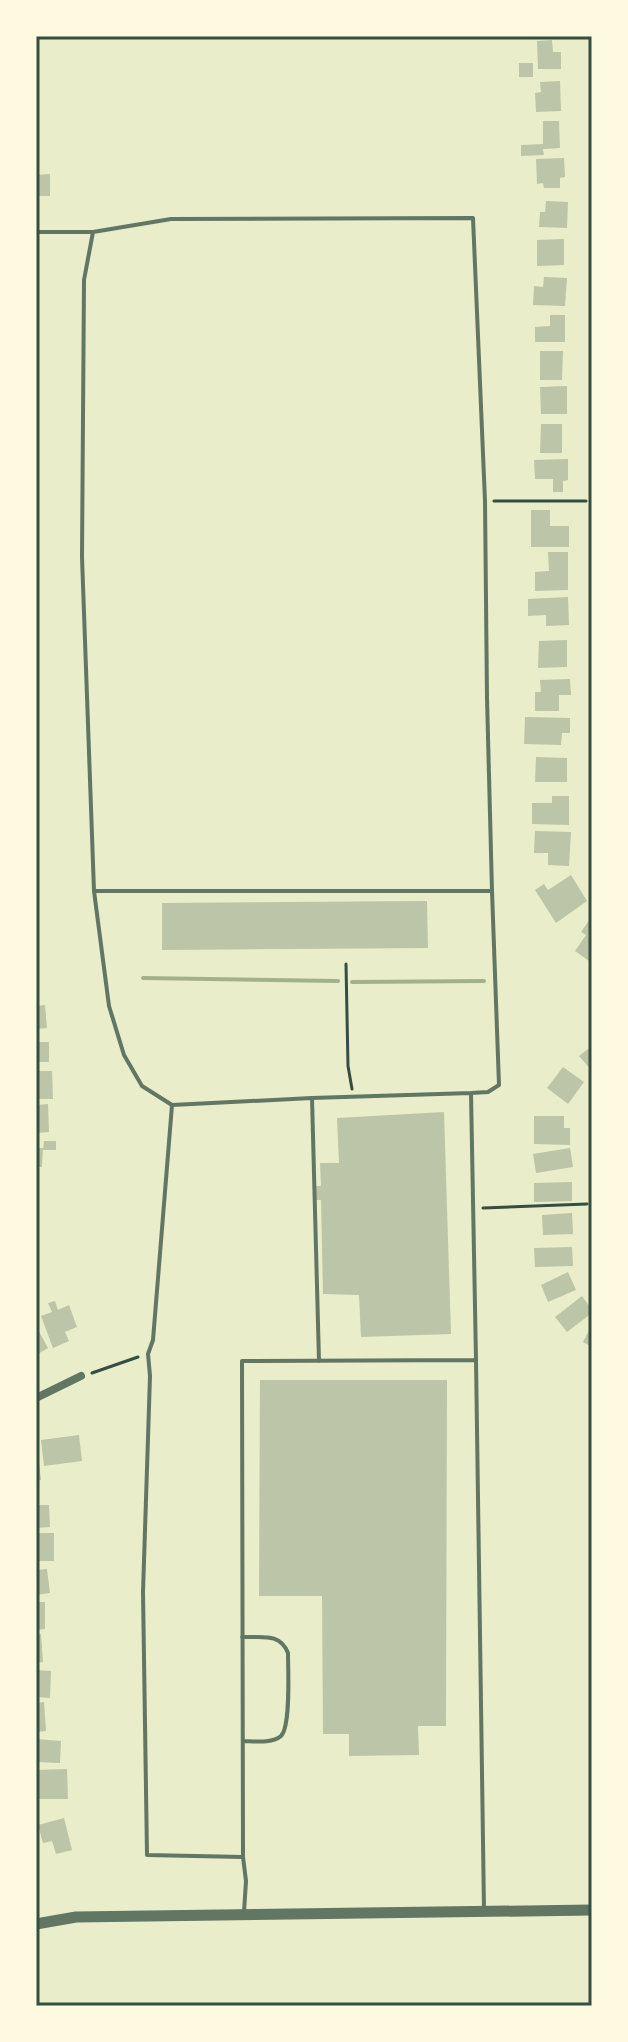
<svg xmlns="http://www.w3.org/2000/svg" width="628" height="2042" font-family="Cabin,sans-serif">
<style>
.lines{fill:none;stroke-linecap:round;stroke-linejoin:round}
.stream{stroke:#a3b18a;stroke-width:4}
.building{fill:#bcc5a7}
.path{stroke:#344e41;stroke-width:3}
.service{stroke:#617663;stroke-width:4}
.minor{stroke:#617663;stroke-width:8}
.tertiary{stroke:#617663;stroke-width:11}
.neatline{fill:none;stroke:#344e41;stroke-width:3}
</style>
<rect width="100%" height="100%" fill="#e9edc9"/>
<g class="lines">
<path class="stream" d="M143 978 338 981
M352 982 484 981"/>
</g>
<path class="building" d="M552 40 553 52H561V69H538L537 41Z
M519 63H533V77H519Z
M560 81 561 111 536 112 535 93 541 92 540 82Z
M543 121H559L560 148 543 149 544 155 521 156V145L543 144Z
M564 158 565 177 560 178V188H544L543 183 537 184 536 159Z
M50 174V196H36V175Z
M546 201 568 202 567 228 539 227 540 212H545Z
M564 239V265L537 266V240Z
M544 277 567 278 565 306 533 305 534 286 543 287Z
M550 315H565V342H535V327L550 326Z
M540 351H563L562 380H540Z
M567 386V414H541L540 387Z
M541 424H562V453H540Z
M568 459V480L563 481V492H553V479H535L534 460Z
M531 510H550V526H569V547H531Z
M548 552H568V590L535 591V572L549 571Z
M568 597 569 625 546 626V615L528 616V599Z
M567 640V667L538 668 539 641Z
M570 679 571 695H559V711H535V692H541L540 680Z
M525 717 570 718V733H562L561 745 524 744Z
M536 757 567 758V782H535Z
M552 796H569V825L532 824V803H552Z
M535 831 571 832 569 866 548 865V853H534Z
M571 875 587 901 556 923 535 890 544 884 548 890Z
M427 901 428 948 162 950V903Z
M592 916V963L575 951 586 935 581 932Z
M45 1005 47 1028 36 1029V1006Z
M36 1042H49V1062H36Z
M592 1046V1071L579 1056Z
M563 1067 584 1082 568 1104 547 1088Z
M36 1071H52L53 1099H36Z
M48 1104 49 1132 36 1133V1105Z
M444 1112 451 1334 361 1337 359 1295 323 1294 321 1200H316L315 1186H321L320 1163H339L337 1118Z
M534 1116H564V1128H570V1145L534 1144Z
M44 1141H56V1150H43Z
M36 1148H43L42 1167H36Z
M570 1148 573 1167 536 1173 533 1154Z
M572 1182V1201L534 1202V1183Z
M572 1213 573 1234 543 1235 542 1215Z
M572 1247 573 1266 535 1267 534 1248Z
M568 1272 576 1290 548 1302 541 1285Z
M582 1296 592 1310V1313L567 1332 555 1317Z
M55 1301 58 1310 69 1305 77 1327 65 1332 69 1341 53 1348 41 1316 52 1312 48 1303Z
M592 1325V1347L583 1342Z
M36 1326 48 1348 36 1355Z
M260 1380H447L446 1726H418L419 1755 349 1756V1734H323L322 1596H259Z
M79 1435 82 1461 44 1466 41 1440Z
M36 1454H38L41 1480 36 1481Z
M36 1505H49L50 1527 36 1528Z
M36 1533H54V1561H36Z
M47 1569 50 1593 36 1595V1570Z
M36 1602H45V1629L36 1630Z
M41 1634 43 1662 36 1663V1635Z
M36 1670 51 1671 50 1698 36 1697Z
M44 1702 46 1731 36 1732V1703Z
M36 1739 61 1741 60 1763 36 1762Z
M67 1769 68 1799H36V1770Z
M64 1818 72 1850 56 1854 52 1841 43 1843 38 1825Z"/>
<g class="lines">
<path class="path" d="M494 501H586
M346 964 348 1066 352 1089
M483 1208 587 1204
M92 1373 138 1357"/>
<path class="service" d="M36 232H93L171 219 473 218 485 501 487 698 492 891
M93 232 84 280 82 557 94 891 109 1006 124 1055 142 1086 172 1105
M94 891H492L499 1085 488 1092 471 1093
M319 1361 312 1098 471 1093 476 1360
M242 1637C261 1638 280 1632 288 1653 288 1669 291 1726 281 1736 272 1744 253 1741 243 1741
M243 1857 147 1855 143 1592 150 1376 148 1354 153 1340 172 1105 312 1098
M244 1912 246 1881 243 1857 242 1361 476 1360 484 1910"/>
<path class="minor" d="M36 1398 81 1376"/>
<path class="tertiary" d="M36 1924 76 1917 592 1910"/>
</g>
<rect width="628" height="2042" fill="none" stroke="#fefae0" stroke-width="76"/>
<rect x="38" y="38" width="552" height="1966" class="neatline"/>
</svg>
